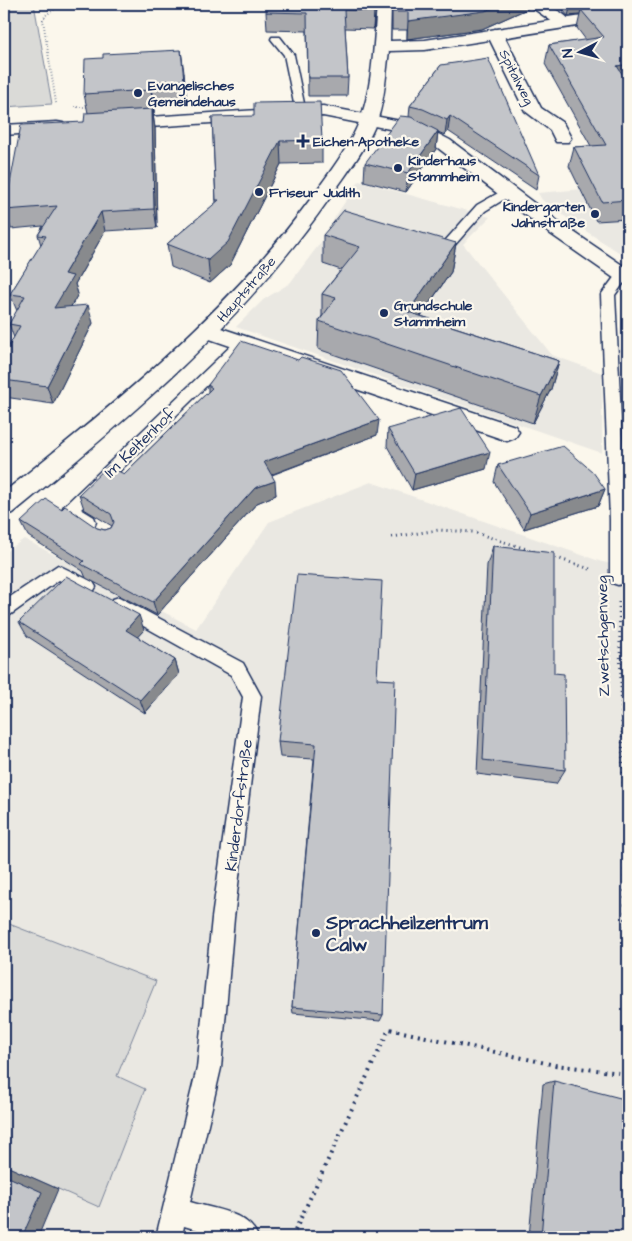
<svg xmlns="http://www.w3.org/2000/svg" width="632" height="1241" font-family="'Architects Daughter',sans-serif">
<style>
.built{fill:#eae8e2}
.green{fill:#dadad7;stroke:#7a849a}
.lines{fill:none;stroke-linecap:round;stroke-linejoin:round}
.lane-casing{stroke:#1b2f5e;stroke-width:3}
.street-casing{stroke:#1b2f5e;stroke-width:3}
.secondary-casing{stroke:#1b2f5e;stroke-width:3}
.path-far3{stroke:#1b2f5e;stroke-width:2;stroke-dasharray:0.5 2.5;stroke-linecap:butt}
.path-far2{stroke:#1b2f5e;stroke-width:2.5;stroke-dasharray:1 3;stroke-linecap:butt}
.path-far1{stroke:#1b2f5e;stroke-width:3;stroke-dasharray:1 4;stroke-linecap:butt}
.path{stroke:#1b2f5e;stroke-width:4;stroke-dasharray:2 5;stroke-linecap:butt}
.lane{fill:#fbf7ec;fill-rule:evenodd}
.street{fill:#fbf7ec;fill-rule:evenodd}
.secondary{fill:#fbf7ec;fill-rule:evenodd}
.wall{fill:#a8a9ad;stroke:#1b2f5e}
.shaded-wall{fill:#888a8d;stroke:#1b2f5e}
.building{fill:#c3c5c9;stroke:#1b2f5e}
.poi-dot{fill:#1b2f5e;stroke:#fbf7ec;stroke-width:2}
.labels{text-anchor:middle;stroke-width:4.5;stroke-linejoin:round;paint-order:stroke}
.far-street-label{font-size:14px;fill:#1b2f5e;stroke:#fbf7ec}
.far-poi-label{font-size:14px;font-weight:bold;fill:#1b2f5e;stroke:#fbf7ec;text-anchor:start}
.street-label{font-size:16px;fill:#1b2f5e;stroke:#fbf7ec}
.near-poi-label{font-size:19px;font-weight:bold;fill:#1b2f5e;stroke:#fbf7ec;text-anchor:start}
</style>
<rect width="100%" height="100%" fill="#fbf7ec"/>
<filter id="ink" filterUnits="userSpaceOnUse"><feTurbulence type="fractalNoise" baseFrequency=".02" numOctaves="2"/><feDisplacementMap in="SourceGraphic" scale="10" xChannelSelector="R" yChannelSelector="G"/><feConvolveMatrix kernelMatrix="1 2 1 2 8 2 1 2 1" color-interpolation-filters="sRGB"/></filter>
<g filter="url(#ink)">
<path class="built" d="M359 181 490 217 463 244 552 355 602 373V453L236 327 263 300 290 283 330 230 335 217Z
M628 185V258L581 228 542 200 538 193Z
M371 482 602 562 628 566V1237H4V553L24 539 196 629 269 522Z"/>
<path class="green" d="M4 4H34L52 104 4 107Z
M4 922 156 981 117 1076 145 1089 99 1207 4 1165Z"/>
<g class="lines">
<g class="lane-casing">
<path id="lane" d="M272 37H280L294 55 306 113 305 115H297L296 113 284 55 271 39Z
M507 188 511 189V195L485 211 453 247H445L443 244 445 241 477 205Z
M623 271 628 272V277L615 295 626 519V578L624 583 618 585 612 583 610 578V519L601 295 618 272Z
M242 338 249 343 247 346 81 509 94 517 96 522 94 527C83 530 67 520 62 510L64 506 237 340Z
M58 565 93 582 96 587 93 592 87 594 59 580 10 615 4 617V601Z
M119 597 243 663 261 696 234 918 221 1068 190 1202C213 1209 249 1212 258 1237H222L184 1226 182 1237H156L197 1068 212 918 243 697 231 675 113 609 110 604 113 599Z"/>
</g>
<g class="street-casing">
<path id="street" d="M527 4C545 4 561 8 573 24L570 27H560Z
M495 29 503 34 541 108 563 123 571 138 568 142H556L550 130 525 111 487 34Z
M323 106 421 125 450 140 559 222 628 269V284L621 283 545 230 438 148 410 133 323 116 118 129 112 128 109 124 112 120 118 119Z
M57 122 63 123 66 127 63 131 4 135V125Z
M209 324 515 426 519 432 515 438 507 441 499 438 201 336 198 331 201 326Z"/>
</g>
<g class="secondary-casing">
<path id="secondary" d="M377 4H391L390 41 425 40 628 9V18L425 50 389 51C386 72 385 97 378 118 368 147 346 174 329 199 242 323 129 418 13 513L4 516V492C116 403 227 313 312 197 329 173 349 148 360 120 373 86 374 40 377 4Z"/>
</g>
<path class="path-far3" d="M56 103 43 20 46 15 62 4
M74 107H90
M4 206 10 155"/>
<path class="path-far2" d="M4 209V205"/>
<path class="path-far1" d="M392 537 439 530 473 532 536 552
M551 556 590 569
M619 602 624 807"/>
<path class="path" d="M624 806 628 1002
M292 1237 389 1029 555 1065 628 1074
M626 1237 627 1212"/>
<use href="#lane" class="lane"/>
<use href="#street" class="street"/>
<use href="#secondary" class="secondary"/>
</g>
<path class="wall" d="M377 4 373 29 345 28 348 78 347 96H308L307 31 267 30 266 12Z
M392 4H530L529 8 482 29 407 39V30H392Z
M558 4H628V219L596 221 569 166 574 147 591 146 545 64 549 45 586 40 577 28 580 15 568 16Z
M441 65 539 175 536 190 448 131 445 135 438 132 436 149 406 192 364 181 365 163 409 117 410 106Z
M184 73 187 104 154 106V114H153L155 128 157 228 105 231 75 284 78 294 71 306 93 323 53 404 4 397V355L14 338 9 324 17 311 10 294 41 245 38 235 43 226 11 229 5 210 84 122 88 113 84 94Z
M212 117 322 140V163L281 164 230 265 210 283 171 267 167 244 216 203Z
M323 235 456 243 451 272 421 316 559 361 551 389 533 423 318 349 319 321 322 316V294L341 270 323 264Z
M208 385 377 435 272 475 276 495 257 503 157 615 86 578 83 571 28 536 21 522 62 509 97 528 105 530 111 528 112 526 84 509 79 494 124 474 208 392Z
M388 429 486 469 412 490 387 446Z
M498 465 605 489 598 506 524 529 494 482Z
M493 546 554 673 565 770 556 784 477 774 487 565Z
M19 622 144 630 137 637 175 660 179 674 145 713 27 636Z
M377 679 383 1015 380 1021 293 1013 292 1007 314 759 280 757 278 741Z
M554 1081 626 1237H529L543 1084Z"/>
<path class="shaded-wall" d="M375 4H377L373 29 374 11Z
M502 4H530L529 8 482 29 407 39 408 21Z
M571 4H628L581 10 580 15 568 16Z
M181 50 184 73 187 104 184 80Z
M628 64V82L612 84 617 66Z
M150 82 154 106V114Z
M152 109 155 128 157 228 154 209Z
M450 116 448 131 445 135 447 120Z
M438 131 436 149 406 192 408 173Z
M280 141 281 164 230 265 210 283 208 260Z
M101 212 105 231 75 284 78 294 60 326 54 308 64 274Z
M456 243 451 272 404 340 408 312Z
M88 305 93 323 53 404 47 386Z
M559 361 551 389 533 423 541 396Z
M379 420 377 435 265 477 264 462Z
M490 452 486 469 412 490 415 474Z
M275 481 276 495 257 503 157 615 153 602 255 488Z
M605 489 598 506 524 529 530 513Z
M139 615 144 630 131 644 126 630Z
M175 660 179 674 145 713 140 700Z
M4 1165 58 1189 38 1237H22L4 1175Z"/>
<path class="building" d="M267 4H375L374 11 344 10 348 78H308L307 13 266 12Z
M393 4H502L485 11 408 21V12H393Z
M622 4H628V64L617 66 628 83V200L602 202 574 147 606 145 549 45 604 37 581 10Z
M181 50 184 80 150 82 151 90 84 94 85 59 103 58V54Z
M488 58 539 175 450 116 447 120 423 109 410 106 441 65Z
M320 102 322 140 280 141 228 242 208 260 167 244 219 200H216L212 117 254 116V103Z
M152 109 154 209 101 212 64 274 73 276 54 308 88 305 47 386 4 380V355L20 326 9 324 25 296 10 294 46 236 38 235 57 206 5 210 21 125 84 122 85 113Z
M400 116 411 117 438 131 408 173 365 163Z
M344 210 456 243 408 312 559 361 541 396 319 321 336 298 322 294 360 247 323 235Z
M241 341 298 360 301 357 341 370 379 420 264 462 275 481 255 488 153 602 81 564 84 561 21 522 46 499 62 509 65 506 97 528 105 530 111 528 114 522 111 514 79 494 108 466 124 474 212 388 208 385Z
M461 408 490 452 415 474 388 429Z
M563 446 593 472 605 489 530 513 498 465Z
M493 546 554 553V673L564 674 565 770 483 760Z
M297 575 382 581 377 679 395 680 383 1015 292 1007 316 744 278 741Z
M66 576 139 615 126 630 175 660 140 700 19 622Z
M554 1081 628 1100V1171L626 1237H541Z
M4 1175 42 1192 22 1237H4Z"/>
</g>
<g class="poi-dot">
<circle cx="138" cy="93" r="5"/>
<path d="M300.5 133.5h5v5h5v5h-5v5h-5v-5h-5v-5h5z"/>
<circle cx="398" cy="168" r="5"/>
<circle cx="259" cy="192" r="5"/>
<circle cx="595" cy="214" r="5"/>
<circle cx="384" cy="313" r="5"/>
<circle cx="316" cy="933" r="5"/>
</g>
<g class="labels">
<g class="far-street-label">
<text transform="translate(517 77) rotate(63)" y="5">Spitalweg</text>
<text transform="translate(246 289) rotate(-49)" y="5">Hauptstraße</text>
</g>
<g class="far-poi-label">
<text x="148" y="90">Evangelisches<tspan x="148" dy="16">Gemeindehaus</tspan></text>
<text x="313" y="146">Eichen-Apotheke</text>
<text x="408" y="165">Kinderhaus<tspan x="408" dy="16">Stammheim</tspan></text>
<text x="269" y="197">Friseur Judith</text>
<text x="585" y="211" text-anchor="end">Kindergarten<tspan x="585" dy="16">Jahnstraße</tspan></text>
<text x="394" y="310">Grundschule<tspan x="394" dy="16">Stammheim</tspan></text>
</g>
<g class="street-label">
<text transform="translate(139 442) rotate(-44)" y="6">Im Keltenhof</text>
<text transform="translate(602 636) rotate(-91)" y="6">Zwetschgenweg</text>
<text transform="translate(238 805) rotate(-83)" y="6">Kinderdorfstraße</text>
</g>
<g class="near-poi-label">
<text x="326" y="929">Sprachheilzentrum<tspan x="326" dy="22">Calw</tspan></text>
</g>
</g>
<rect width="632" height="1241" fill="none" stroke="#fbf7ec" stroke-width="20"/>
<rect x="10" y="10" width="612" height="1221" fill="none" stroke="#1b2f5e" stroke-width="2" filter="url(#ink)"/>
<g transform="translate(580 52) rotate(264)" stroke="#fbf7ec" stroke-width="4" paint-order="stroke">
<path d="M0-4L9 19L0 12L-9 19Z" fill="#1b2f5e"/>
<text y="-8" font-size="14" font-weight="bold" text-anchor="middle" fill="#1b2f5e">N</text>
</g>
</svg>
